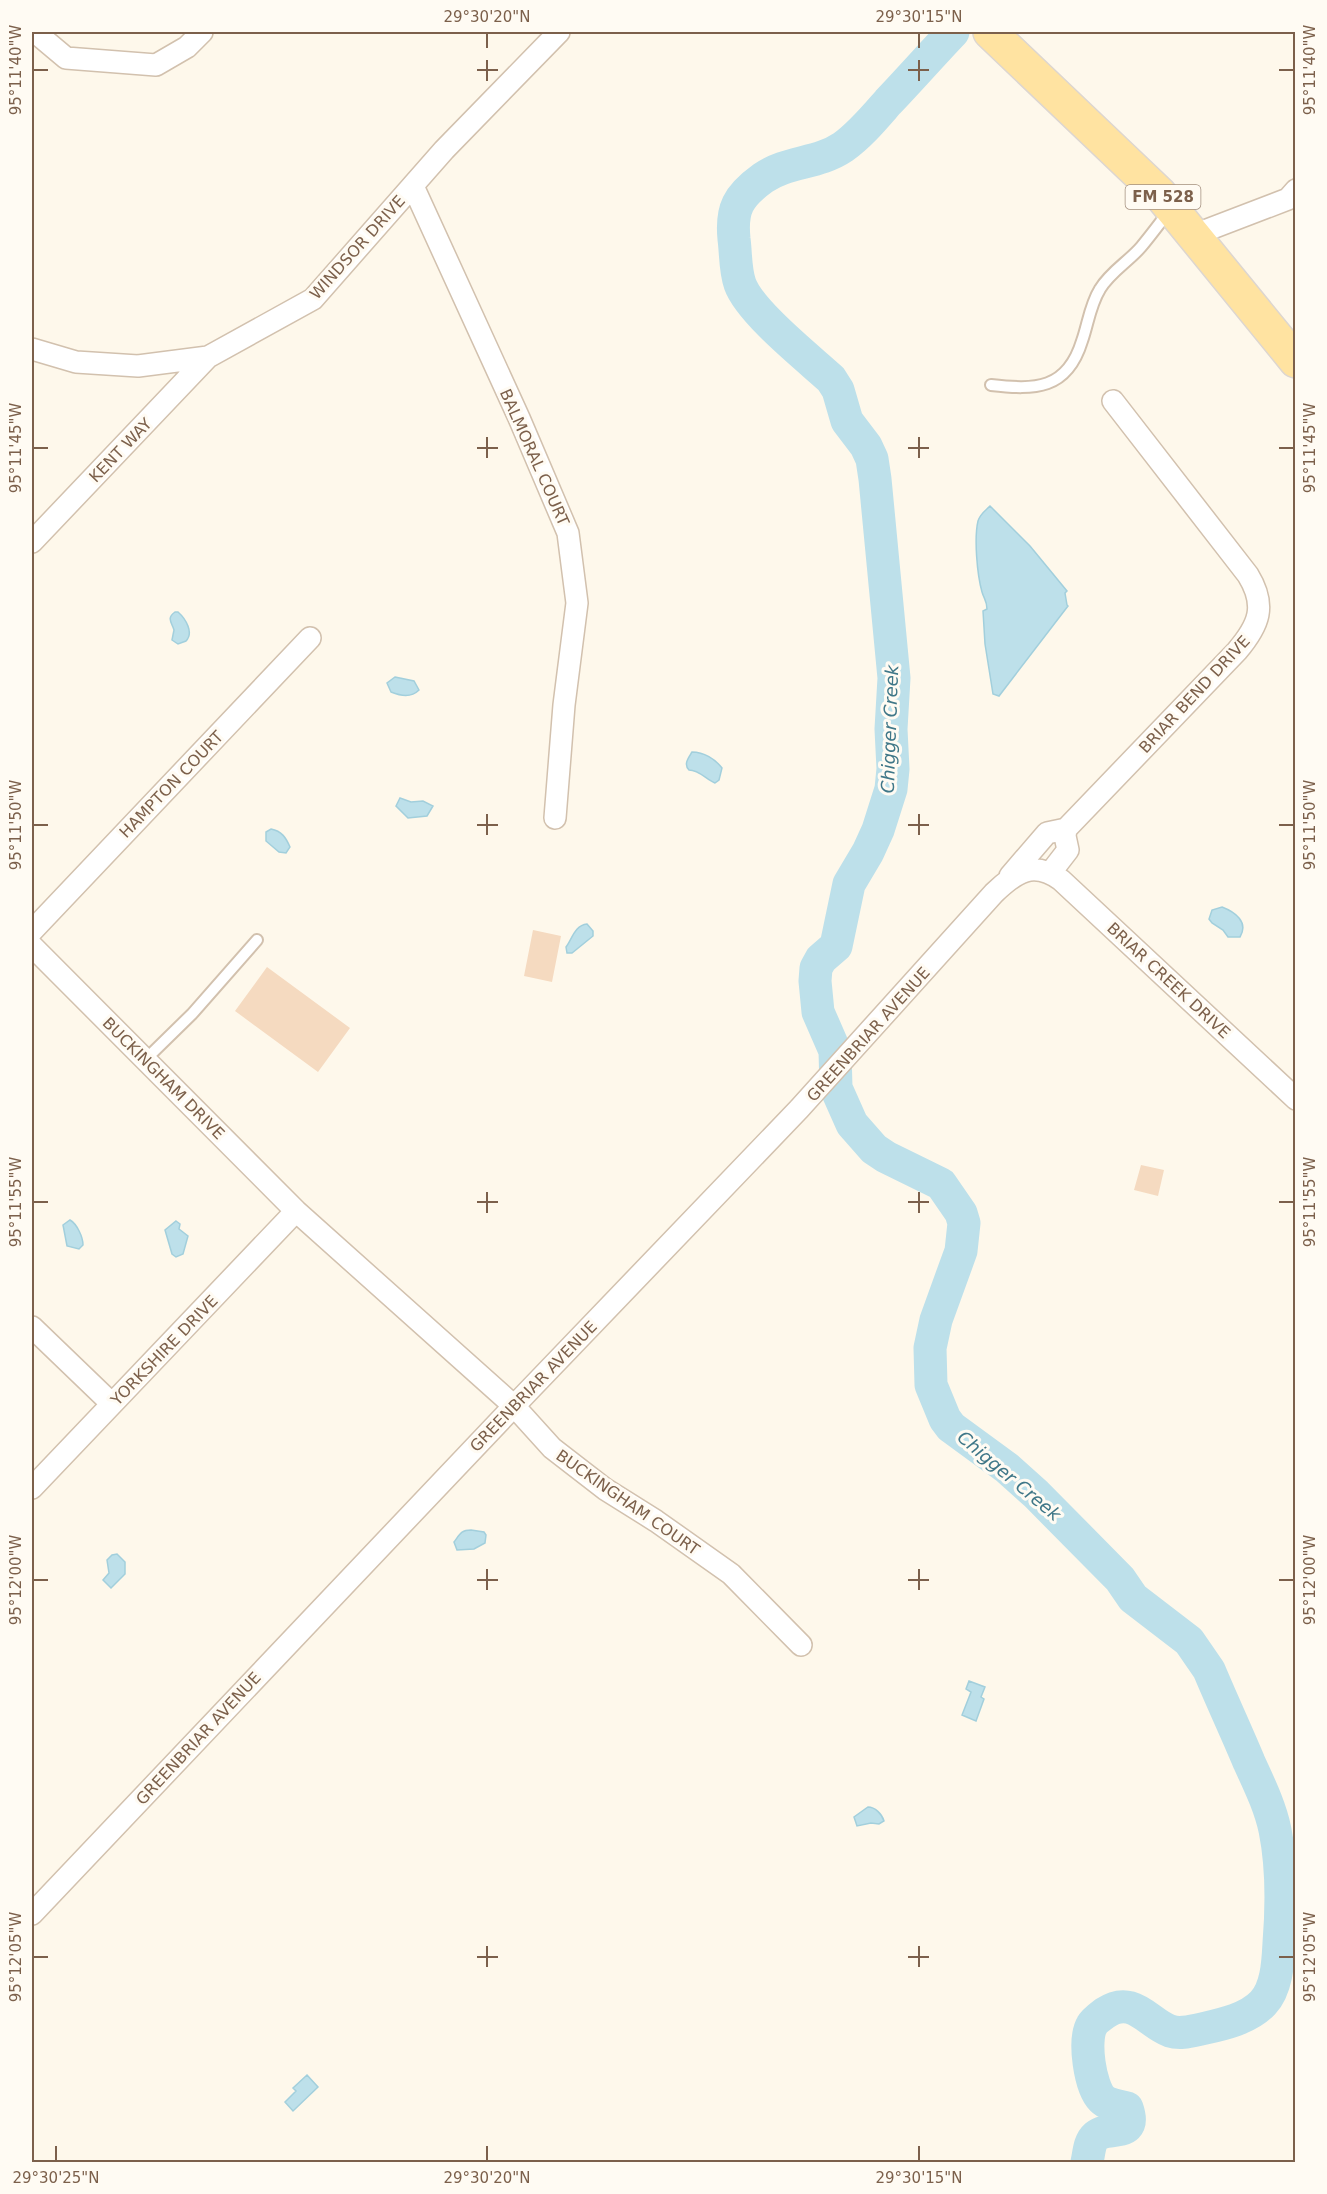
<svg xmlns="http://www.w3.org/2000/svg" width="1327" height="2194" font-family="'DejaVu Sans',sans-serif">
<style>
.water{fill:#bde0ea;stroke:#a2cfdc;stroke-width:1.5}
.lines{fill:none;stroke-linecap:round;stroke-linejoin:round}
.river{stroke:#bde0ea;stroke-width:33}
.building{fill:#f5dac0}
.lane-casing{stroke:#d2c1ae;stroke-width:14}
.street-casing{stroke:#d2c1ae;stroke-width:24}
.primary-casing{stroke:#ddd6d0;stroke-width:36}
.lane{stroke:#fff;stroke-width:10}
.street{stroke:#fff;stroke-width:21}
.primary{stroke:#ffe3a1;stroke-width:33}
.ticks{fill:none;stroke:#7c604b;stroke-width:2}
.labels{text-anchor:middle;stroke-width:6;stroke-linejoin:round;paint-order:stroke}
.shield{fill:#fffbf3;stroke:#a38e7d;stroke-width:1.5}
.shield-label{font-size:15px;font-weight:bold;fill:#7c604b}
.street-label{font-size:16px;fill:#7c604b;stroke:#fffbf3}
.water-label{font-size:18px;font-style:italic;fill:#3f7788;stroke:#fffbf3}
.neatline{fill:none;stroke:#7c604b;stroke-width:2}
.ticks-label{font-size:15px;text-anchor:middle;fill:#7c604b}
</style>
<rect width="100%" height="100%" fill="#fef8eb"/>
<path class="water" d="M990 506 1030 546 1067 591 1065 593 1067 605 1068 606 999 696 993 694 985 644 983 611 987 609C987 601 984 599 982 592 977 574 974 538 978 521 980 514 985 511 990 506Z
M175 612H178C186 619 194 633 186 641L178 644 172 640 174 630C172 623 166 618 175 612Z
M395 677 414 681 419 690C411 698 401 696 391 692L387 683Z
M692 752C704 752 715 759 722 768L719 780 715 783C706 779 699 770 689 770 683 764 689 757 692 752Z
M400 798 411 802 423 801 433 806 427 816 408 818 396 806Z
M271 829C282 831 286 838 290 847L286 853 279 852 266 841V832Z
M1222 907C1235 912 1249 922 1240 937H1228L1223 930 1212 923 1209 919 1212 910Z
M587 924 593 931V936L572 953H567L566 947C572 939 575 925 587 924Z
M70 1220C77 1224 83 1237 83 1245L79 1249 67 1246 63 1225Z
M176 1221 180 1224 179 1229 188 1236 183 1254 176 1257 172 1254 165 1230Z
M471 1530 484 1532 486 1535 485 1543 474 1549 457 1550 454 1542C460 1534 461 1530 471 1530Z
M117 1554 125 1562V1574L111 1588 103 1580 109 1573 107 1560 112 1555Z
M969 1681 985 1687 981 1697 984 1699 976 1721 962 1715 971 1692 966 1689Z
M868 1807C875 1807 882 1814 884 1821L879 1824 871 1823 857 1826 854 1817Z
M307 2075 318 2087 293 2111 285 2102 296 2091 293 2088Z"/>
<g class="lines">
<path class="river" d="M953 32C931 55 910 79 888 102 874 118 860 135 843 147 818 164 787 161 763 178 738 196 731 209 734 239 736 254 735 270 740 284 750 312 808 358 831 379L838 390 847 421 866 446 872 459 875 479 894 678 891 729 893 769 891 789 878 830 868 852 849 884 836 946 821 959 816 968 815 981 818 1012 835 1051 836 1088 852 1124 874 1149 886 1157 941 1184 961 1213 964 1223 961 1251 936 1320 930 1348 931 1385 945 1419 951 1427 1007 1468 1036 1494 1120 1579 1133 1598 1189 1641 1209 1670C1222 1701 1236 1731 1249 1762 1259 1784 1270 1806 1275 1830 1282 1865 1282 1906 1279 1943 1278 1962 1277 1988 1263 2003 1247 2020 1219 2025 1197 2030 1188 2032 1179 2034 1170 2031 1148 2023 1133 1994 1105 2013 1101 2016 1094 2021 1092 2025 1083 2040 1090 2087 1102 2099 1109 2106 1119 2105 1127 2108 1138 2139 1109 2125 1096 2136 1089 2142 1089 2154 1087 2162"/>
</g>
<path class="building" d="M533 930 561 936 552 982 524 976Z
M267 967 350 1028 318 1072 235 1011Z
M1141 1165 1164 1170 1158 1196 1134 1190Z"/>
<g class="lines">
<g class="lane-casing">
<path id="lane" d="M991 385C1035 390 1067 390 1082 341 1088 324 1090 305 1100 289 1110 272 1128 262 1141 247 1151 235 1160 223 1169 211
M146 1059 192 1014 257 940"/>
</g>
<g class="street-casing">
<path id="street" d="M35 32 66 58 156 65 187 47 202 32
M413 186 519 418 568 533 577 603 564 705 555 818
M1194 235 1288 199 1296 190
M32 349 76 362 138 366 208 357 313 299 444 150 559 32
M32 542 208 357
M1051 872 1068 850 1065 836 1066 829
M1010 876 1047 833 1066 829 1237 651C1259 625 1267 606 1248 575L1113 401
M32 931 310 638
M32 946 296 1211 514 1406 552 1448 605 1489 656 1521 731 1574 801 1645
M32 1327 112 1404
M32 1488 296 1211
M32 1914 514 1406 799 1109 994 893C1016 872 1033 860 1061 880L1296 1099"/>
</g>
<g class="primary-casing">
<path id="primary" d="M990 32 1159 193 1296 361"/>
</g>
<use href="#lane" class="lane"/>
<use href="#street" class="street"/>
<use href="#primary" class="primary"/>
</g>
<path class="ticks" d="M487 33V48M919 33V48M487 60V81M919 60V81M33 70H48M477 70H498M908 70H929M1279 70H1294M487 437V458M919 437V458M33 448H48M477 448H498M908 448H929M1279 448H1294M487 814V835M919 814V835M33 825H48M477 825H498M908 825H929M1279 825H1294M487 1192V1213M919 1192V1213M33 1202H48M477 1202H498M908 1202H929M1279 1202H1294M487 1569V1590M919 1569V1590M33 1580H48M477 1580H498M908 1580H929M1279 1580H1294M487 1946V1967M919 1946V1967M33 1957H48M477 1957H498M908 1957H929M1279 1957H1294M56 2146V2161M487 2146V2161M919 2146V2161"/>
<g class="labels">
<rect class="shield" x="1125.5" y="185" width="75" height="24" rx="4.5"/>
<g class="shield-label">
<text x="1163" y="202">FM 528</text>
</g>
<g class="street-label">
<text transform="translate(357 247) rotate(-48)" y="6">WINDSOR DRIVE</text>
<text transform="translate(120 450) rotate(-46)" y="6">KENT WAY</text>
<text transform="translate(535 457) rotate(66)" y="6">BALMORAL COURT</text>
<text transform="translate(1194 694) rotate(-47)" y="6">BRIAR BEND DRIVE</text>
<text transform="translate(171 784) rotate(-46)" y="6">HAMPTON COURT</text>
<text transform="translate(1169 980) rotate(43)" y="6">BRIAR CREEK DRIVE</text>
<text transform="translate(868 1034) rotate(-48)" y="6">GREENBRIAR AVENUE</text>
<text transform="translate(164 1078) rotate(45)" y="6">BUCKINGHAM DRIVE</text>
<text transform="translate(164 1350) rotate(-46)" y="6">YORKSHIRE DRIVE</text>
<text transform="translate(533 1386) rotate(-46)" y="6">GREENBRIAR AVENUE</text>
<text transform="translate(628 1502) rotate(35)" y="6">BUCKINGHAM COURT</text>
<text transform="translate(198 1738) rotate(-47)" y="6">GREENBRIAR AVENUE</text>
</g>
<g class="water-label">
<text transform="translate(890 729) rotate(-88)" y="6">Chigger Creek</text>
<text transform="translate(1009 1476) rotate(40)" y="6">Chigger Creek</text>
</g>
</g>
<rect width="1327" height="2194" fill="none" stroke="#fffbf3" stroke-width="66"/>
<rect x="33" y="33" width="1261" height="2128" class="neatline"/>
<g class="ticks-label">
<text x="487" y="22">29°30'20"N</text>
<text x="919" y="22">29°30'15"N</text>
<text transform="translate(1310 70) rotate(-90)" y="5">95°11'40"W</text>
<text transform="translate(16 70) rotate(-90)" y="5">95°11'40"W</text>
<text transform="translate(1310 448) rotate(-90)" y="5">95°11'45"W</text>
<text transform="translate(16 448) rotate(-90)" y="5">95°11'45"W</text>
<text transform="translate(1310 825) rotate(-90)" y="5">95°11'50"W</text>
<text transform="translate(16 825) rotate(-90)" y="5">95°11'50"W</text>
<text transform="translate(16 1202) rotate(-90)" y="5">95°11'55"W</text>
<text transform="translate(1310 1202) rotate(-90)" y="5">95°11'55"W</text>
<text transform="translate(16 1580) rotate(-90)" y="5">95°12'00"W</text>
<text transform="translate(1310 1580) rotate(-90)" y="5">95°12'00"W</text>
<text transform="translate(16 1957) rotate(-90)" y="5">95°12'05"W</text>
<text transform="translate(1310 1957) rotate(-90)" y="5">95°12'05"W</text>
<text x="56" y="2183">29°30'25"N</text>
<text x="487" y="2183">29°30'20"N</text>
<text x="919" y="2183">29°30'15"N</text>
</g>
</svg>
